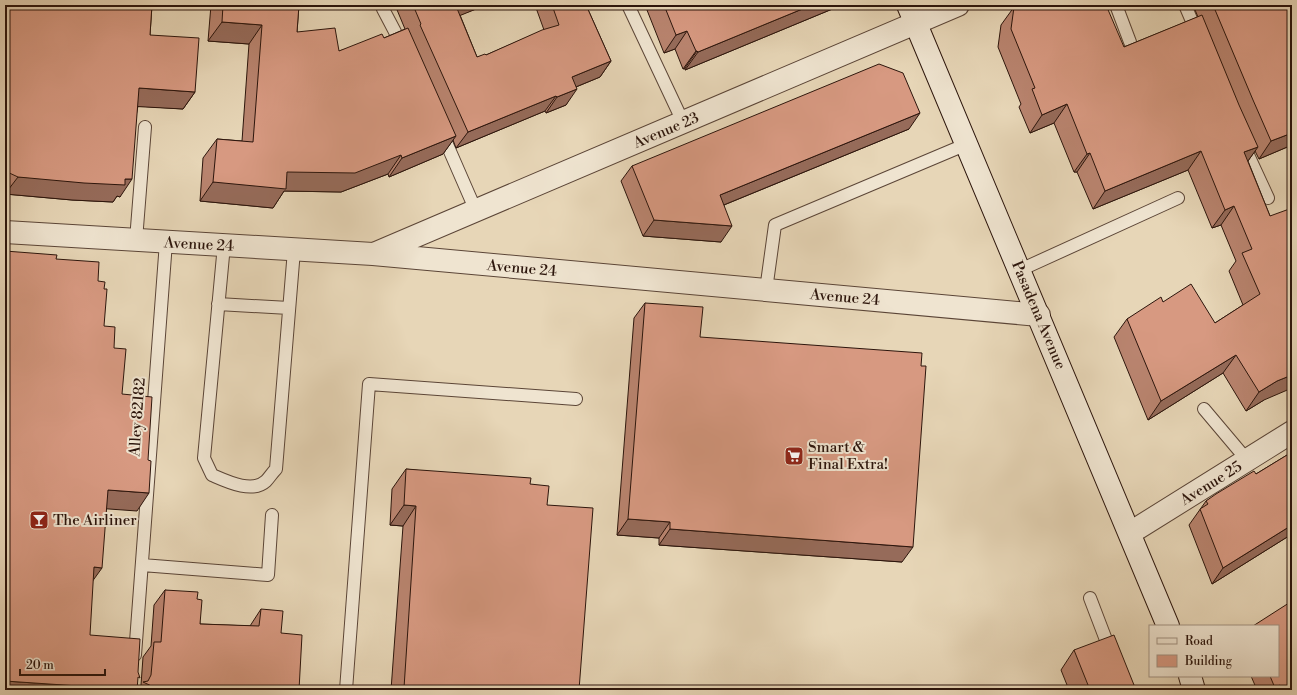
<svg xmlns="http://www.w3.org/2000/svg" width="1297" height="695" font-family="'Libre Bodoni',serif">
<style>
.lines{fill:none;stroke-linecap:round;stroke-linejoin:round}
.service-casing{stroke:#5b4537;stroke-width:14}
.minor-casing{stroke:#5b4537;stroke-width:24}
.secondary-casing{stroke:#2c150c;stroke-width:24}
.service{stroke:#efe4d0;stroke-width:12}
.minor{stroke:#efe4d0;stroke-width:22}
.secondary{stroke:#efe4d0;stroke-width:22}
.wall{fill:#b9846f;stroke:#2c150c}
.shaded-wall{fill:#966b5a;stroke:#2c150c}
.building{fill:#d79981;stroke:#2c150c}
.labels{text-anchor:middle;stroke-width:4;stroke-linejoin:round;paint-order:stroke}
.street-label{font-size:15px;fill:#2c150c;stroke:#efe4d0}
.poi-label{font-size:15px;fill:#2c150c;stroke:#efe4d0;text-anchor:start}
</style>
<rect width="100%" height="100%" fill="#e7d6b7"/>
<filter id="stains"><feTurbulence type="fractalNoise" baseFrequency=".005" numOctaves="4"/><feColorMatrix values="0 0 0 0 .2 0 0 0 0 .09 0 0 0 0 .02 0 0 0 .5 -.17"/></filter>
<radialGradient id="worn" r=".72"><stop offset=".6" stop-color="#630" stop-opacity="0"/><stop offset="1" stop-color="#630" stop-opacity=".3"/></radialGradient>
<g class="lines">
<g class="service-casing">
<path id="service" d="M628 5 683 122
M1116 5 1130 42
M1185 5 1197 33
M383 9 403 47
M442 133 476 211
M1243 144 1268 198
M136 240 145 127
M224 245 204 458 212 475C226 481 252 494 266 481 269 478 272 473 276 469L294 250
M1020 270 1178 198
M766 290 775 225 967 144
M218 304 289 308
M1204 409 1247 460
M142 565 268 575 272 515
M1090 598 1111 653
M135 655 166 242
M346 690 369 384 576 399"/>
</g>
<g class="minor-casing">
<path id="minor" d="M5 232 373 254 1039 315
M376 253 958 5
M1130 533 1292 432"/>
</g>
<g class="secondary-casing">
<path id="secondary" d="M908 5 1168 626
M1190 676 1194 690"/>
</g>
<use href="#service" class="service"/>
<use href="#minor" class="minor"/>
<use href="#secondary" class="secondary"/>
</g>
<path class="wall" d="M5 5H152L150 35 195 92 183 109 138 106 120 197 117 196 113 202 72 200 5 194Z
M211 5H299L297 32 339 51 384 38 405 29 395 5H486L460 15 477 57 486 55 544 30 535 5H586L611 61 600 77 576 87 566 105 546 113 545 111 456 148 453 140 443 154 389 177 388 174 341 192 284 191 273 208 200 201 203 158 217 139 242 141 249 44 208 41Z
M645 5H842L685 70V68L683 69 675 49 664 53Z
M1193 5H1292V145L1259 159 1255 151 1248 161 1270 216 1264 400 1246 411 1223 373 1148 420 1114 337 1127 319 1163 302 1215 323 1243 305 1229 271 1236 261 1221 225 1212 228 1188 170 1093 209 1077 172H1074L1054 123 1030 133 1019 107 1021 104 998 47 1001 25 1014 7 1124 47 1198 17Z
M909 129 724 205 721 242 643 236 621 181 632 166Z
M645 303 700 337 902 562 659 545V538L617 535 634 318Z
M1292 452V534L1212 584 1189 525 1206 501 1256 474Z
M406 469 530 484 547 505 579 690H391L403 526 390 525 392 489Z
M165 590 197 599 200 624 250 626 261 609 281 633 299 690H137L141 685 143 657 151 646 154 605Z
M1074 650 1136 690H1069L1061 670Z
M1251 676H1278L1292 690H1257Z"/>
<path class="shaded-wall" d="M457 5H486L444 22 456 6Z
M812 5H842L685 70 698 52Z
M222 22 262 25 249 44 208 41Z
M687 31 675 49 664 53 676 35Z
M696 51H697L685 68 683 69Z
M611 61 600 77 561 93 572 77Z
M139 88 195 92 183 109 127 106Z
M577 89 566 105 546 113 557 97Z
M556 96 545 111 456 148 468 132Z
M1067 104 1054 123 1030 133 1042 115Z
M920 113 909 129 709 211 720 195Z
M1292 133V145L1259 159 1271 141Z
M456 136 443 154 389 177 402 158Z
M1258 147 1245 165 1244 152Z
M1201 151 1188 170 1093 209 1105 191Z
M1090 153 1077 172H1074L1087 154Z
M401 155 388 174 341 192 284 191 273 208 200 201 213 182Z
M18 177 125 179H132L120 197 117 196 113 202 72 200 5 194Z
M1234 206 1221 225 1212 228 1225 210Z
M654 220 732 226 721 242 643 236Z
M1236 355 1223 373 1148 420 1161 401Z
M1292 375V388L1264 400 1246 411 1259 392 1277 381Z
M108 490 149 493 137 511 95 508Z
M404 505 416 506 403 526 390 525Z
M628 519 670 522 659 538 617 535Z
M1292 525V534L1212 584 1223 568Z
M670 529 913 547 902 562 659 545Z
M94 567 102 568 89 586Z
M5 681 137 690H5Z
M1280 685 1276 690H1274L1275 688Z
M404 688 428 690H403Z"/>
<path class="building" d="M9 5H152L150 35 199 38 195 92 139 88 132 179H125V185L84 183 18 177 5 171V69Z
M223 5H299L297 32 335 28 339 51 382 34 384 38 408 28 456 136 402 158 401 155 355 173 287 172 286 189 213 182 217 139 253 142 262 25 222 22Z
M413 5H457L456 6 477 57 485 54 486 55 542 30 559 25 552 5H586L611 61 572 77 577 89 557 97 556 96 468 132 420 25 421 24Z
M664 5H812L698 52 697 51H696L687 31 676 35Z
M1021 5H1106L1124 47 1202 15 1239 105 1258 147 1244 152 1270 216 1292 208V375L1277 381 1259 392 1236 355 1161 401 1127 319 1161 297 1163 302 1191 284 1215 323 1260 294 1242 253 1252 249 1234 206 1225 210 1201 151 1105 191 1090 153 1087 154 1067 104 1042 115 1032 89 1035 88 1011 29 1014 7Z
M1213 5H1292V133L1271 141 1253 100Z
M879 64 903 73 920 113 720 195 732 226 654 220 632 166Z
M5 251 57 255 56 259 99 262 98 281 105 282 104 289H107L104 326 115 327 114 348 126 349 122 394 152 397 148 460 151 461 149 493 108 490 102 568 94 567 90 635 140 639 138 672 140 678 138 677 137 690 5 681Z
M645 303 703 307 700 337 922 353 921 366H926L913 547 670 529V522L628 519Z
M1292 452V525L1223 568 1200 509 1208 504 1206 501 1216 494 1254 471 1256 474Z
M406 469 531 478 530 484 549 486 547 505 593 508 579 690H428L404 688 416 506 404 505Z
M165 590 198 592 197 599 202 600 200 624 259 626 261 609 283 611 281 633 302 635 299 690H160L143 682 148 681 151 675 154 642H161Z
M1292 601V690H1282L1280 685 1275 688 1270 676H1278V626H1253Z
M1114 635 1136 690H1090L1074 650Z"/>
<defs>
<g id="supermarket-square" transform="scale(1)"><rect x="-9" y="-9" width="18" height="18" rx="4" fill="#8f2418" stroke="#efe4d0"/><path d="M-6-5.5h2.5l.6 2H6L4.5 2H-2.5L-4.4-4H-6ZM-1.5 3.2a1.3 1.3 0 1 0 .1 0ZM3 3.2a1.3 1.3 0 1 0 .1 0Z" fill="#fff"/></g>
<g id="bar-square" transform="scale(1)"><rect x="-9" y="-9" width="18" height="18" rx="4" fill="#8f2418" stroke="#efe4d0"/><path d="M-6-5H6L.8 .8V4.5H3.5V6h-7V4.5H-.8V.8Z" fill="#fff"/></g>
</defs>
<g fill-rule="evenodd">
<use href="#supermarket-square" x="794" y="456"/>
<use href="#bar-square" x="39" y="520"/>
</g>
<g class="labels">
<g class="street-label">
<text transform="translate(666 130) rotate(-23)" y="5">Avenue 23</text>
<text transform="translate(199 244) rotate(3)" y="5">Avenue 24</text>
<text transform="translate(522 268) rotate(5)" y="5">Avenue 24</text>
<text transform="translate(845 297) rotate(5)" y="5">Avenue 24</text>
<text transform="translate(1039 315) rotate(67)" y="5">Pasadena Avenue</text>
<text transform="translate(137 417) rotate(-86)" y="5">Alley 82182</text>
<text transform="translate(1211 483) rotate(-32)" y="5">Avenue 25</text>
</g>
<g class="poi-label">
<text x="808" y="452">Smart &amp;<tspan x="808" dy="17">Final Extra!</tspan></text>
<text x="53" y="525">The Airliner</text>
</g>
</g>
<rect width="1297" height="695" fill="none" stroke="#e7d6b7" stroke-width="20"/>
<rect x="6" y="6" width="1285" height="683" fill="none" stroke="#2c150c" stroke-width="2"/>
<rect x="10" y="10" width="1277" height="675" fill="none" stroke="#2c150c"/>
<rect x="1149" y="625" width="130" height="52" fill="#efe4d0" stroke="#a19182"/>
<rect x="1157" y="638" width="20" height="6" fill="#efe4d0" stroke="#a19182"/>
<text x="1185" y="645" font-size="12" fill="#2c150c">Road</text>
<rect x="1157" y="655" width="20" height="12" fill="#d79981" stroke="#a19182"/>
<text x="1185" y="665" font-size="12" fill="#2c150c">Building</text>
<path d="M20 669v6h85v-6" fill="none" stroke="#2c150c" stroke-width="2"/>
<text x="26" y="669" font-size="12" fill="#2c150c" stroke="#efe4d0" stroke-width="3" paint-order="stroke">20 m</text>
<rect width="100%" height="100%" filter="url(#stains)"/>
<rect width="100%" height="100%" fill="url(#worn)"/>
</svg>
